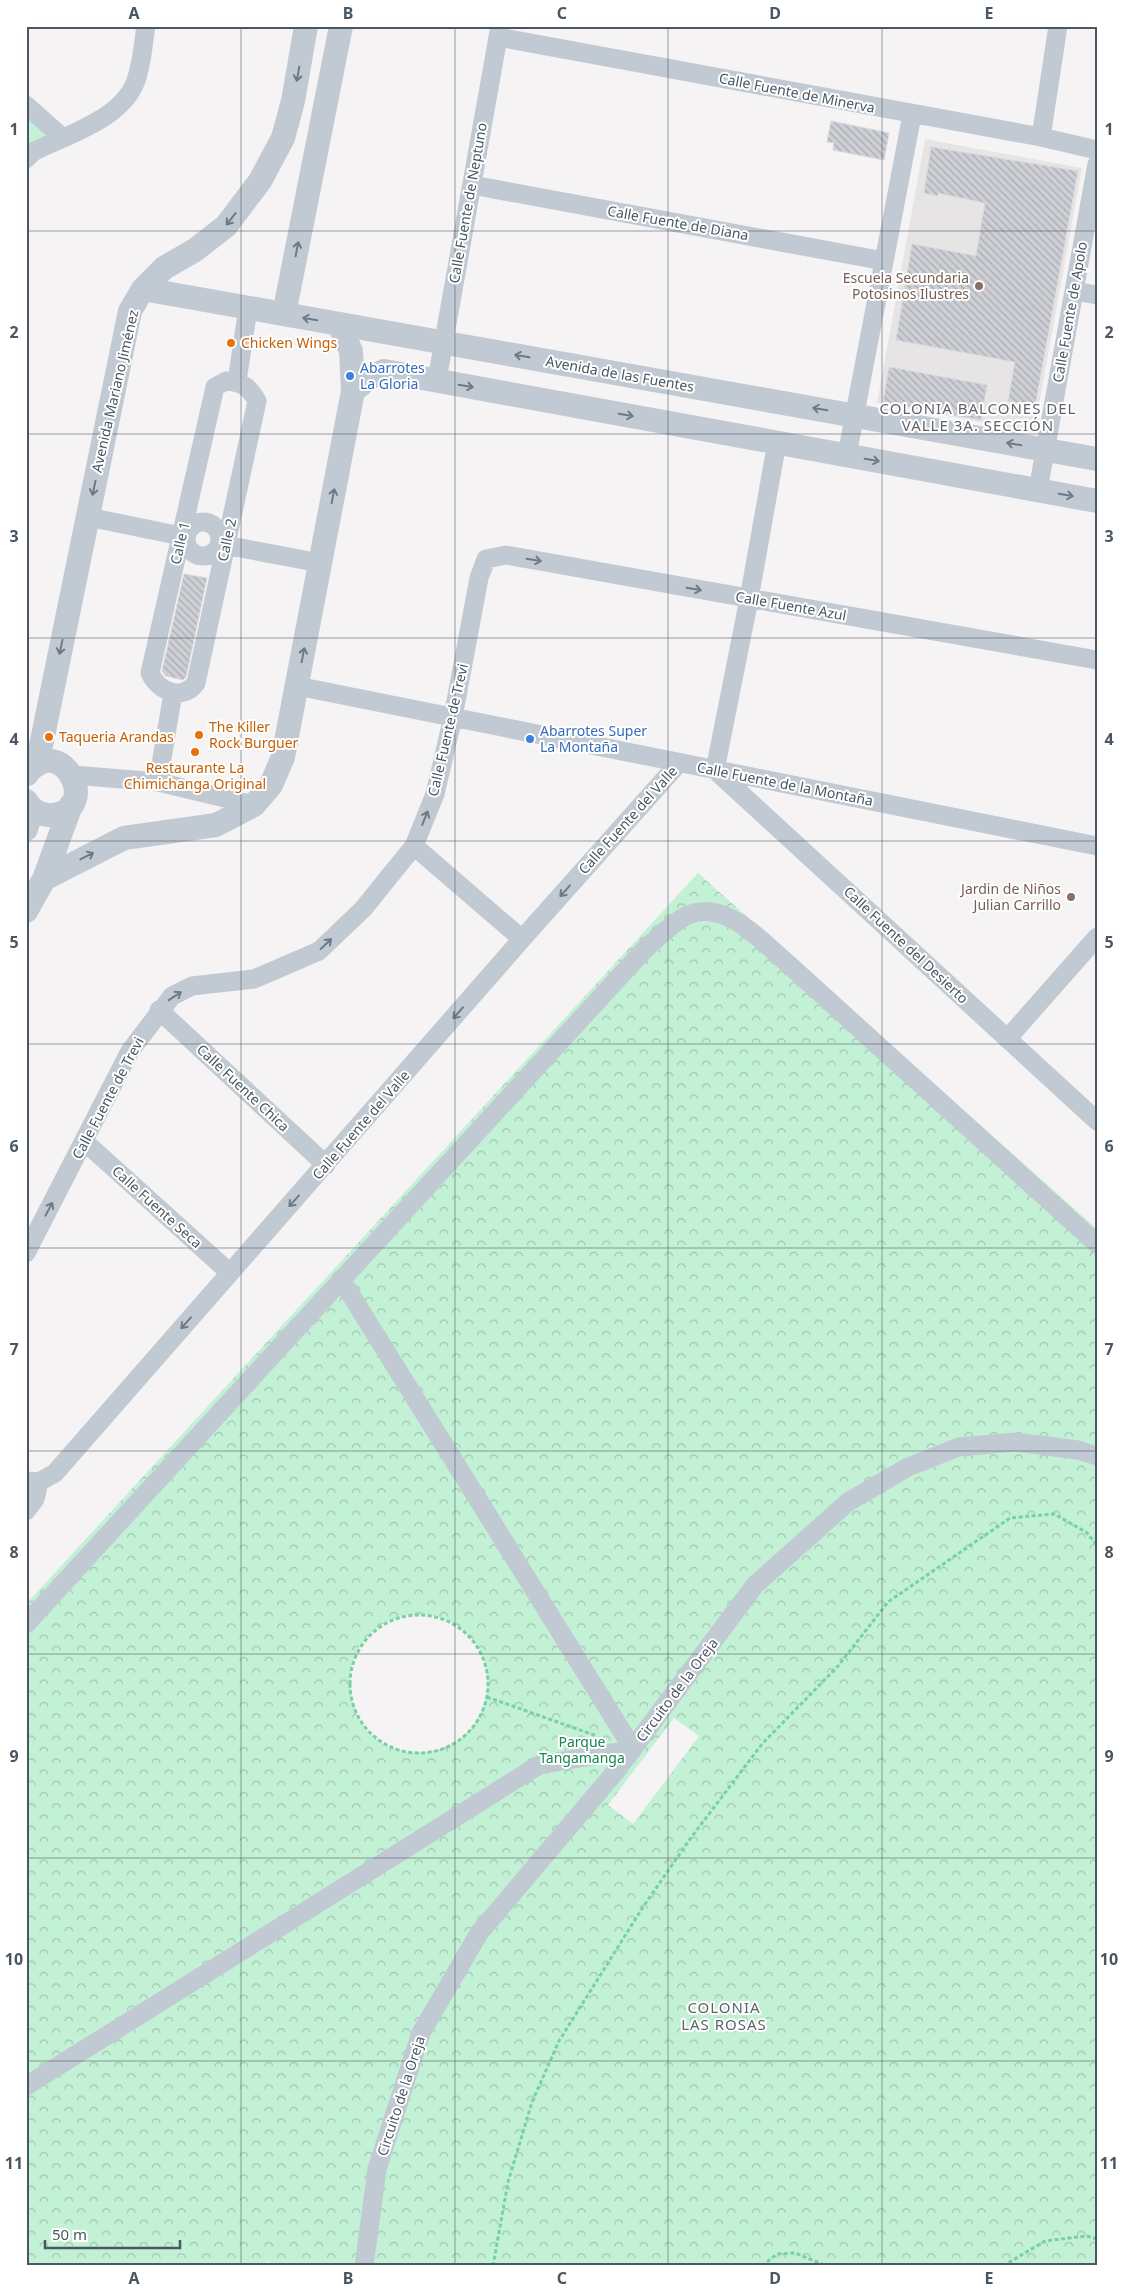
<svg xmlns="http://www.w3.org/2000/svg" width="1123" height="2292" font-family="'Noto Sans',sans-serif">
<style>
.education{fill:#e6e4e5}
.green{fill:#c3f1d5}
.forest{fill:url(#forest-crowns);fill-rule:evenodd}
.building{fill:url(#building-back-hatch);stroke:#d7d9de}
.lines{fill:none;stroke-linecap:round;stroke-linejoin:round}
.path{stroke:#7ad0a6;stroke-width:3;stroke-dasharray:4 2.5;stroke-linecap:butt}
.minor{stroke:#c1cad2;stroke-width:19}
.tertiary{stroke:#c1cad2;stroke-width:24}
.oneway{stroke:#6e7983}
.grid{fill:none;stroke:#4a5661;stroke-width:1;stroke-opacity:0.55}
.education-dot{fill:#8d6e63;stroke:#fff;stroke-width:2}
.food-dot{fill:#e8710a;stroke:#fff;stroke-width:2}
.shop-dot{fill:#3f7fe0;stroke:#fff;stroke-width:2}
.labels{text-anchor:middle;stroke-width:4;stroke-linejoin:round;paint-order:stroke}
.street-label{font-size:14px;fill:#4a5661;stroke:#fff}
.education-label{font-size:14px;fill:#785e54;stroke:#fff;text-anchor:end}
.food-label{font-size:14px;fill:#c56008;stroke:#fff;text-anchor:start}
.shop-label{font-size:14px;fill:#366cbe;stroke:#fff;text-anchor:start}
.park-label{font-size:14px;fill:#17864f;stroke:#fff}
.neighbourhood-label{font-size:15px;letter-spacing:1px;fill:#5f6368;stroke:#fff}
.neatline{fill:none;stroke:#4a5661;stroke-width:2}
.grid-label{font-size:16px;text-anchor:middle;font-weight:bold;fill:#4a5661}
</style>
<defs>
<pattern id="forest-crowns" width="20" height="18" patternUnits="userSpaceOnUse" patternTransform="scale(1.25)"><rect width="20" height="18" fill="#c3f1d5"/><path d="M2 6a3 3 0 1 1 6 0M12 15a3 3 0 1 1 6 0" fill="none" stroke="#a0c6b0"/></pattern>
<pattern id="building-back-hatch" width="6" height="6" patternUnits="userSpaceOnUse" patternTransform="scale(1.25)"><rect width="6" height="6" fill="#cdcfd5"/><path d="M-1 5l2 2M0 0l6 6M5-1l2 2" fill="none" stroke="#a8abb0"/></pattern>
</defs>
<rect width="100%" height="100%" fill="#f5f3f3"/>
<path class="education" d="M925 139 1082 168 1034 432 877 403Z"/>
<path class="green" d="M26 105 62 137 26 159Z"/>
<path class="forest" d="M698 873 1097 1229V2266H272L269 2261 262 2266H26V1604ZM407 1615C414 1615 423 1614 430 1615 518 1631 501 1767 402 1751 385 1748 365 1733 358 1717 343 1682 349 1642 386 1622 392 1619 400 1617 407 1615ZM674 1718 699 1736 633 1824 608 1805Z"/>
<path class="building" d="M831 121 889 133 884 160 833 150 834 143 827 142Z
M931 147 1078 171 1035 406 1008 401 1015 362 896 340 912 244 976 256 985 203 938 193V196L924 193Z
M889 367 987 385 981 420 883 402Z
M184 574 207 578 186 677 183 680 166 676 162 671Z"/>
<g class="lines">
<path class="path" d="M350 1684a69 69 0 1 1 138 0a69 69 0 1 1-138 0Z
M487 1697 597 1736
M493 2266 508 2182 532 2102 559 2041 643 1907 690 1839 762 1744 838 1666 888 1602 1010 1518 1054 1514 1086 1532 1097 1545
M762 2266 777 2254 795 2253 827 2266
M1003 2266 1045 2241 1087 2236 1097 2239"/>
<path class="minor" d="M498 37 1041 137 1097 150
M26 105 62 137
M1041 137 1058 26
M26 159 33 152C66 135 120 120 135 83 142 66 143 44 146 26
M472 185 884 261
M1074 291 1097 295
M437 380 500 26
M226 381C243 382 249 387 257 401L196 683C182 702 158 691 150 673L215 387Z
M237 381 248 308
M777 442 749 599 715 770 1097 1121
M847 455 912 115
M1038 490 1097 164
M88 517 186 537
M186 539a17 17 0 1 1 34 0a17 17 0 1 1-34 0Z
M220 544 320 563
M297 686 1097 846
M73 775 158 782 254 805
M158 782 173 693
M414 846 522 939
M159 1010 326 1165
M1007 1039 1097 937
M85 1142 229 1272
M26 1253 130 1051 172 996 192 986 254 979 319 951 363 909 414 846 435 794 453 717 479 578 486 559 506 555 1097 660
M26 1481 39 1482 55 1473 522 939 679 763
M26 1511 35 1499 39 1482
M26 1624 645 949C657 939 670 925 684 917 722 896 760 940 786 962L1097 1244
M26 2086 539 1765 633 1749 341 1279
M364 2266 377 2169 421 2033 479 1933 616 1771 755 1585 848 1502 908 1467 959 1447 1015 1442 1078 1450 1097 1456"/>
<path class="tertiary" d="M143 289 1097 459
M284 314 341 26
M353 391 369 378 384 371 1097 501
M37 765 130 311 143 289 164 268 195 250 226 226 260 181 283 138 293 101 306 26
M26 801C32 811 42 816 53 815 103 809 60 730 27 774
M26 829 32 809
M44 879 124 838 216 825 254 805 271 785 283 757 353 391 351 351 339 324
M26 911 44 879 71 805"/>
</g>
<defs><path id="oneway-shaft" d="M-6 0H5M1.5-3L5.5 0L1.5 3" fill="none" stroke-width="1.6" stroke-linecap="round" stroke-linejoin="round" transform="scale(1.25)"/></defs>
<g class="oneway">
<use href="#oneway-shaft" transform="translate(298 74) rotate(100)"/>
<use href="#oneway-shaft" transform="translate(231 219) rotate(128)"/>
<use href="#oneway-shaft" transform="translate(297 249) rotate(-79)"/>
<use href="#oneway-shaft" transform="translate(310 319) rotate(-170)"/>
<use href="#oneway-shaft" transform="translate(522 356) rotate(-170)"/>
<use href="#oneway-shaft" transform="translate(466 386) rotate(10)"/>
<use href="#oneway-shaft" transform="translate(820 409) rotate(-170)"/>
<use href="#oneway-shaft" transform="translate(626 415) rotate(10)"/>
<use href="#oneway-shaft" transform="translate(1014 444) rotate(-170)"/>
<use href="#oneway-shaft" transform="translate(872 460) rotate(10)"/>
<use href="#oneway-shaft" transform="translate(94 488) rotate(102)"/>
<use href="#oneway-shaft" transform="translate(1066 495) rotate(10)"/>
<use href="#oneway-shaft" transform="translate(333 496) rotate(-79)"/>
<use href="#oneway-shaft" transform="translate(534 560) rotate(10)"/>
<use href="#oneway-shaft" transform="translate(694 589) rotate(10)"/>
<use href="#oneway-shaft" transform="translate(61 647) rotate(102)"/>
<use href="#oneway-shaft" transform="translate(303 655) rotate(-79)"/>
<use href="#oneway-shaft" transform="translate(425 818) rotate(-68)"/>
<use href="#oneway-shaft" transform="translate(87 856) rotate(-27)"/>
<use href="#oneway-shaft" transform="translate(565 891) rotate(132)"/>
<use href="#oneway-shaft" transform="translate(326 944) rotate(-43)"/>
<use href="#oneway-shaft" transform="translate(175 996) rotate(-33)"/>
<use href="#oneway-shaft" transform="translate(458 1013) rotate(131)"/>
<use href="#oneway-shaft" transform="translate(294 1201) rotate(132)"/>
<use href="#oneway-shaft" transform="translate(49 1209) rotate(-62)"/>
<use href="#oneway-shaft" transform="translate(186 1323) rotate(131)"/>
</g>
<path class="grid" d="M241 26V2266M455 26V2266M668 26V2266M882 26V2266M26 231H1097M26 434H1097M26 638H1097M26 841H1097M26 1044H1097M26 1248H1097M26 1451H1097M26 1654H1097M26 1858H1097M26 2061H1097"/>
<g class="education-dot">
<circle cx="979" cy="286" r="5"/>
<circle cx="1071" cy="897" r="5"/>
</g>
<g class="food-dot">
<circle cx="231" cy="343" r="5"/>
<circle cx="199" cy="735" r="5"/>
<circle cx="49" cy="737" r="5"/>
<circle cx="195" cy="752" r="5"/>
</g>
<g class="shop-dot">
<circle cx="350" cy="376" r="5"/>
<circle cx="530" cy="739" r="5"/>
</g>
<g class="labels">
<g class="street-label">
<text transform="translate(797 93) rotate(11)" y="5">Calle Fuente de Minerva</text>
<text transform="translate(468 203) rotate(-80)" y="5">Calle Fuente de Neptuno</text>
<text transform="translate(678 223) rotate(10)" y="5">Calle Fuente de Diana</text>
<text transform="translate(1070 312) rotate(-80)" y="5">Calle Fuente de Apolo</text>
<text transform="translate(620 374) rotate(10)" y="5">Avenida de las Fuentes</text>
<text transform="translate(115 391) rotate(-77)" y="5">Avenida Mariano Jiménez</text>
<text transform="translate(227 540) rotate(-78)" y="5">Calle 2</text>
<text transform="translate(180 543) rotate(-77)" y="5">Calle 1</text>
<text transform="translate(791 606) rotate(10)" y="5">Calle Fuente Azul</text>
<text transform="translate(448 730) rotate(-77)" y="5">Calle Fuente de Trevi</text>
<text transform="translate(785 784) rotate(11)" y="5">Calle Fuente de la Montaña</text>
<text transform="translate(628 820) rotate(-48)" y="5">Calle Fuente del Valle</text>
<text transform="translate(906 945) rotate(43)" y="5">Calle Fuente del Desierto</text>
<text transform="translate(243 1088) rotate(43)" y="5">Calle Fuente Chica</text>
<text transform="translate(108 1098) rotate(-62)" y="5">Calle Fuente de Trevi</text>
<text transform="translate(361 1125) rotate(-49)" y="5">Calle Fuente del Valle</text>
<text transform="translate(157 1207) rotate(42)" y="5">Calle Fuente Seca</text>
<text transform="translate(677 1690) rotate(-53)" y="5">Circuito de la Oreja</text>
<text transform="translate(401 2096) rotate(-72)" y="5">Circuito de la Oreja</text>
</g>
<g class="education-label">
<text x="969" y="283">Escuela Secundaria<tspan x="969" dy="16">Potosinos Ilustres</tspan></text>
<text x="1061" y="894">Jardin de Niños<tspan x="1061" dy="16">Julian Carrillo</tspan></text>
</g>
<g class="food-label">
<text x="241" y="348">Chicken Wings</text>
<text x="209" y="732">The Killer<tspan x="209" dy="16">Rock Burguer</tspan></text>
<text x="59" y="742">Taqueria Arandas</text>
<text x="195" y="773" text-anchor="middle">Restaurante La<tspan x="195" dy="16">Chimichanga Original</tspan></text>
</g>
<g class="shop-label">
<text x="360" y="373">Abarrotes<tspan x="360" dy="16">La Gloria</tspan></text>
<text x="540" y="736">Abarrotes Super<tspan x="540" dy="16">La Montaña</tspan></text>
</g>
<g class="park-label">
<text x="582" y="1747">Parque<tspan x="582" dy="16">Tangamanga</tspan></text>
</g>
<g class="neighbourhood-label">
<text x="978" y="414">COLONIA BALCONES DEL<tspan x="978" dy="17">VALLE 3A. SECCIÓN</tspan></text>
<text x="724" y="2013">COLONIA<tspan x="724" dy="17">LAS ROSAS</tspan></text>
</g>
</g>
<rect width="1123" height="2292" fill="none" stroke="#ffffff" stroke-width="55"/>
<path d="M45 2240v8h135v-8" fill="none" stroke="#4a5661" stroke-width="2.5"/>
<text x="52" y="2240" font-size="15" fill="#4a5661" stroke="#ffffff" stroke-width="4" paint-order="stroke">50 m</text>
<rect x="28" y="28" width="1068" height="2236" class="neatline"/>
<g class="grid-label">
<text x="134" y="19">A</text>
<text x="348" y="19">B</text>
<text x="562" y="19">C</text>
<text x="775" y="19">D</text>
<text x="989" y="19">E</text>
<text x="14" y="135">1</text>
<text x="1109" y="135">1</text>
<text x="14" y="338">2</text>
<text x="1109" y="338">2</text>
<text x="14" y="542">3</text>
<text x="1109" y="542">3</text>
<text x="14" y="745">4</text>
<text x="1109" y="745">4</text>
<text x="14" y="948">5</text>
<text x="1109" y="948">5</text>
<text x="14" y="1152">6</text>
<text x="1109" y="1152">6</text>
<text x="14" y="1355">7</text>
<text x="1109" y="1355">7</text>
<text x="14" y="1558">8</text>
<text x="1109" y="1558">8</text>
<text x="14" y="1762">9</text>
<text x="1109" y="1762">9</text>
<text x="14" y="1965">10</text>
<text x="1109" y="1965">10</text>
<text x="14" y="2169">11</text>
<text x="1109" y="2169">11</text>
<text x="134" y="2284">A</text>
<text x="348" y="2284">B</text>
<text x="562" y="2284">C</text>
<text x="775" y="2284">D</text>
<text x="989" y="2284">E</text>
</g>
</svg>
